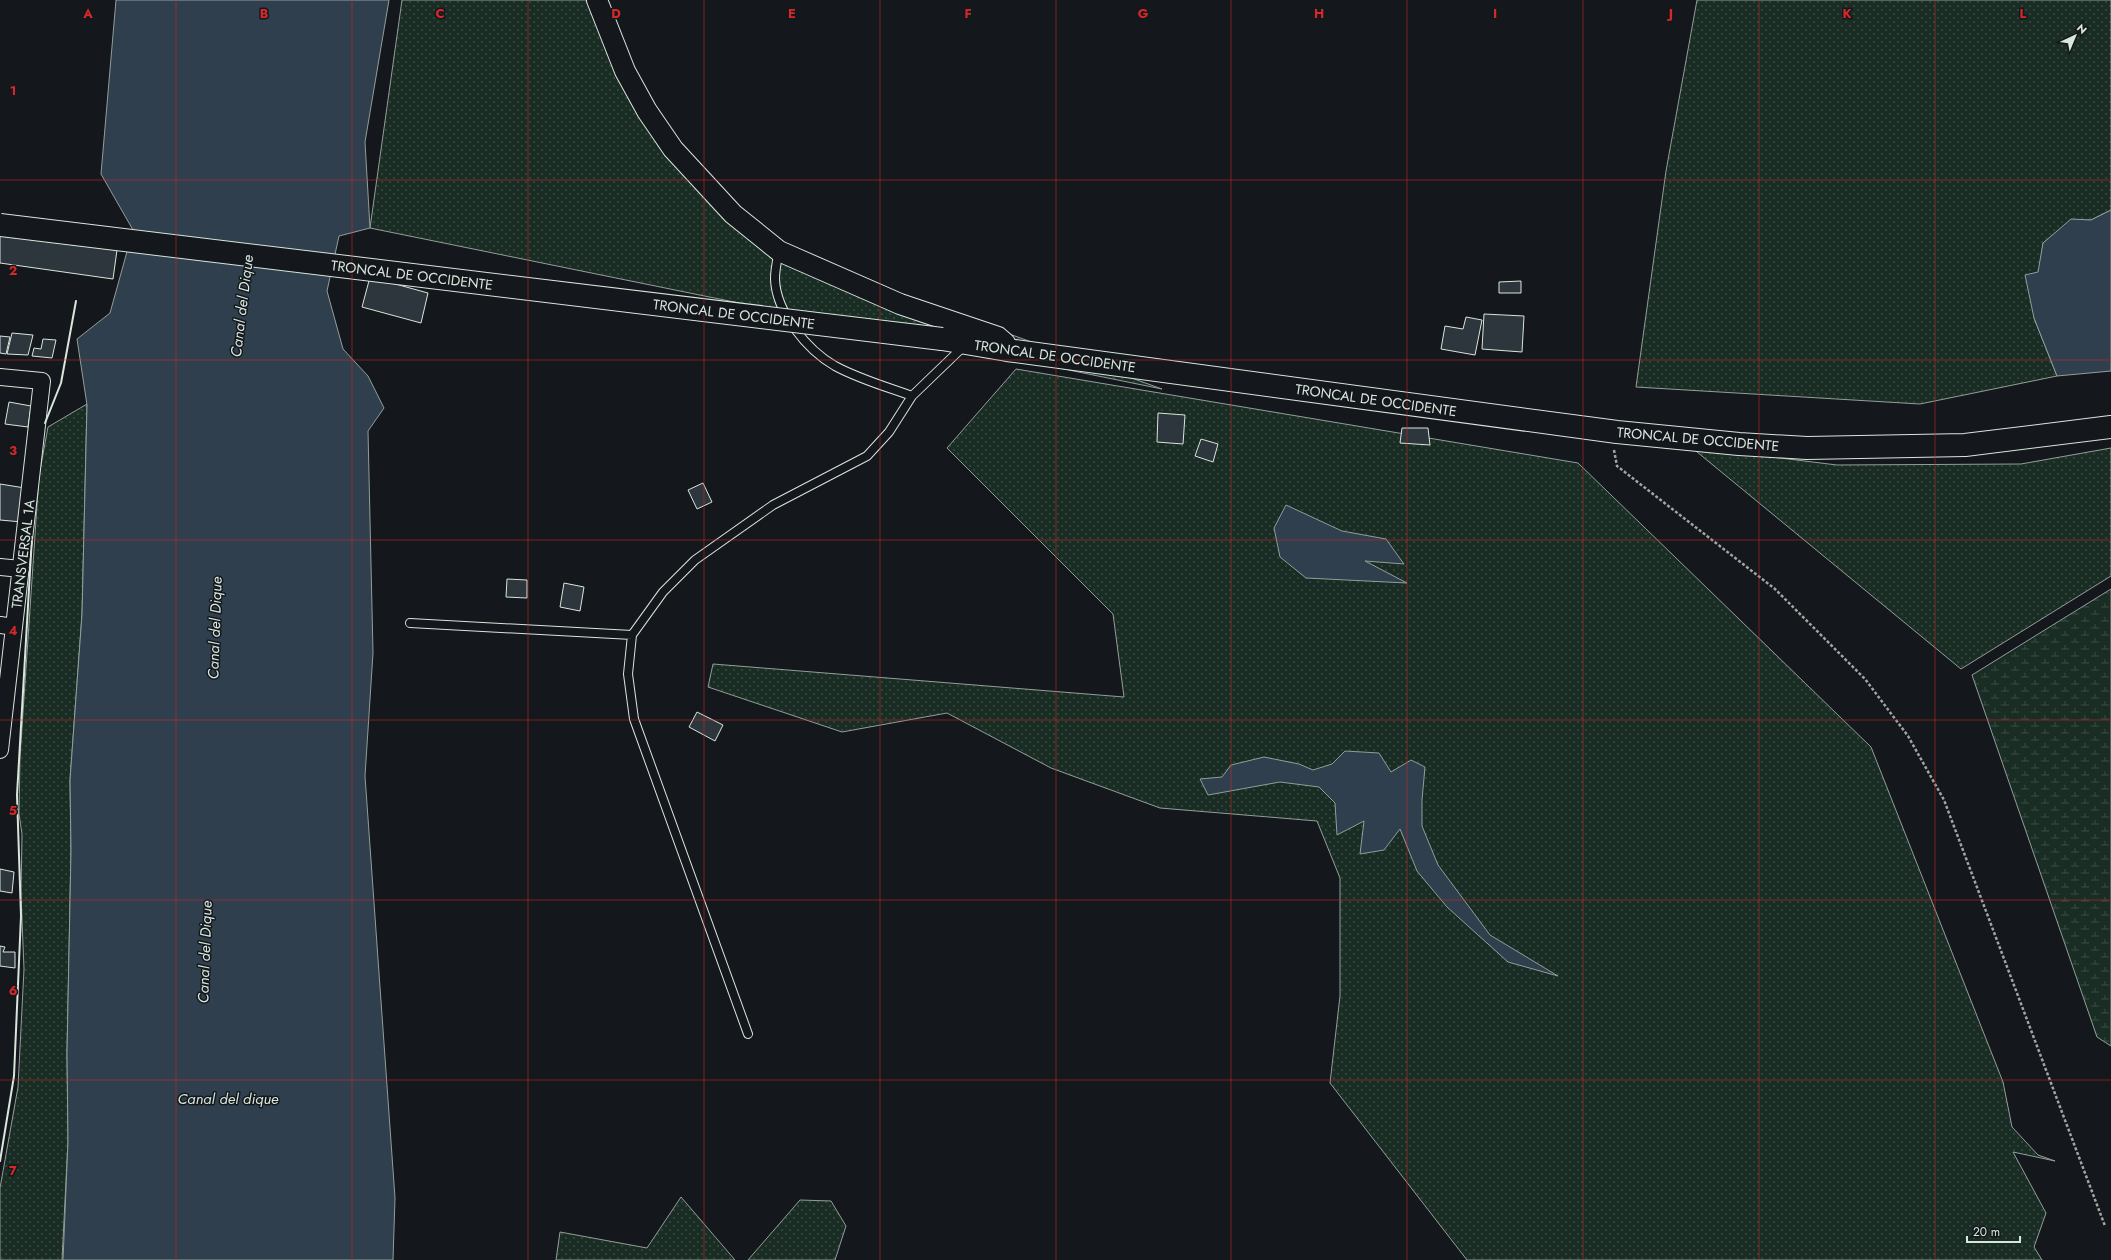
<svg xmlns="http://www.w3.org/2000/svg" width="2111" height="1260" font-family="Jost,sans-serif">
<style>
.green{fill:url(#green-dots);stroke:#939e99}
.wetland{fill:url(#wetland-marsh);stroke:#939e99}
.water{fill:#2f3f4d;stroke:#939e99}
.building{fill:#2c363c;stroke:#d8e6dc}
.lines{fill:none;stroke-linecap:round;stroke-linejoin:round}
.service-casing{stroke:#d8e6dc;stroke-width:10}
.minor-casing{stroke:#d8e6dc;stroke-width:18}
.tertiary-casing{stroke:#d8e6dc;stroke-width:22}
.trunk-casing{stroke:#d8e6dc;stroke-width:24}
.path{stroke:#9da8a2;stroke-width:2.5;stroke-dasharray:3 2;stroke-linecap:butt}
.service{stroke:#14181c;stroke-width:8}
.minor{stroke:#14181c;stroke-width:16}
.tertiary{stroke:#14181c;stroke-width:20}
.trunk{stroke:#14181c;stroke-width:22}
.trunk-bridge-casing{stroke:#d8e6dc;stroke-width:24;stroke-linecap:butt}
.trunk-bridge{stroke:#14181c;stroke-width:22}
.wall{stroke:#d8e6dc;stroke-width:2}
.grid{fill:none;stroke:#d62828;stroke-width:1;stroke-opacity:0.55}
.labels{text-anchor:middle;stroke-width:3;stroke-linejoin:round;paint-order:stroke}
.street-label{font-size:14px;fill:#d8e6dc;stroke:#14181c}
.water-label{font-size:15px;font-style:italic;fill:#d8e6dc;stroke:#14181c}
.grid-label{font-size:13px;text-anchor:middle;font-weight:bold;fill:#d62828;stroke:#14181c;stroke-width:3;stroke-linejoin:round;paint-order:stroke}
</style>
<defs>
<pattern id="green-dots" width="8" height="8" patternUnits="userSpaceOnUse"><rect width="8" height="8" fill="#1a2d24"/><path d="M2 2h.1M6 6h.1" fill="none" stroke="#3b4b43" stroke-width="1.8" stroke-linecap="round"/></pattern>
<pattern id="wetland-marsh" width="20" height="14" patternUnits="userSpaceOnUse"><rect width="20" height="14" fill="#1a2d24"/><path d="M1 5h8M5 5V1M11 12h8M15 12V8" fill="none" stroke="#3b4b43"/></pattern>
</defs>
<rect width="100%" height="100%" fill="#14181c"/>
<path class="green" d="M402 0H597L647 111 779 251 1162 389 370 228Z
M1697 0H2111V210L2091 220H2071L2043 243 2034 318 2057 376 1920 404 1636 387 1666 171Z
M1016 369 1578 463 1871 747 2003 1082 2012 1127 2038 1155 2055 1161 2013 1152 2046 1213 2034 1247 2042 1260H1467L1330 1083 1340 996V878L1317 821 1160 808 1051 768 947 713 842 732 708 687 713 664 1124 697 1113 614 947 448Z
M87 404 82 614 70 780 71 850 67 1053 68 1141 62 1260H0V1188L18 1087 24 969 21 895 22 834 19 814 20 757 39 476 48 427Z
M1691 447 1837 465 2021 464 2111 448V576L1961 669Z
M681 1197 735 1260H556L560 1232 647 1248Z
M800 1200 831 1201 846 1226 835 1260H748Z"/>
<path class="wetland" d="M2111 589V1046L2097 1037 1972 675Z"/>
<path class="water" d="M116 0H389L365 142 370 228 339 236 327 291 343 349 368 376 384 408 368 431 373 653 365 776 395 1198 393 1260H63L68 1141 67 1053 71 850 70 780 82 614 87 405 77 339 110 313 133 230 101 174Z
M2111 210V371L2057 376 2034 318 2025 275 2038 272 2043 243 2071 219 2091 220Z
M1286 505 1342 531 1386 539 1404 564 1365 561 1407 583 1306 578 1280 557 1274 528Z
M1345 751 1379 753 1391 772 1411 760 1425 767 1422 800V826L1438 865 1490 935 1558 976 1508 962 1447 907 1417 871 1400 829 1384 850 1360 854 1364 821 1337 835 1335 803 1319 787 1280 782 1208 795 1200 779 1222 777 1231 765 1264 757 1299 764 1313 770 1332 764Z"/>
<path class="building" d="M0 236 117 250 113 279 0 263Z
M370 277 428 293 421 323 362 307Z
M1521 281V293H1499V282Z
M1484 314 1524 316 1522 352 1482 349Z
M1466 317 1482 320 1475 355 1441 349 1445 326 1463 329Z
M12 333 33 335 28 355 7 354Z
M0 336 10 337 6 354 0 353Z
M43 339 56 340 52 358 32 356 34 348 41 349Z
M9 402 31 406 28 427 5 424Z
M1158 413 1185 415 1183 444 1157 442Z
M1402 428H1428L1430 445 1400 443Z
M1201 439 1218 444 1213 462 1195 456Z
M703 483 712 502 697 509 688 490Z
M0 484 25 488 22 522 0 520Z
M507 579 527 580V598L506 597Z
M564 583 584 587 580 611 560 607Z
M697 712 723 725 715 741 689 727Z
M0 869 14 872 12 893 0 891Z
M0 946 5 947 3 952H15V968L0 966Z"/>
<g class="lines">
<g class="service-casing">
<path id="service" d="M779 251C777 260 775 270 775 279 776 312 807 350 835 366 859 379 887 387 912 396
M410 623 632 635
M748 1034 634 719 628 674 632 635 663 592 695 560 773 505 867 456 889 432 912 396 964 346"/>
</g>
<g class="minor-casing">
<path id="minor" d="M0 377 42 381 0 750
M0 567 21 569
M0 625 14 627"/>
</g>
<g class="tertiary-casing">
<path id="tertiary" d="M597 0 625 71 647 111 673 149 733 214 779 251 900 304 998 337 1005 343 1007 350"/>
</g>
<g class="trunk-casing">
<path id="trunk" d="M942 339 1007 350 1617 432 1739 444 1807 448 1965 445 2111 427"/>
</g>
<path class="path" d="M1614 450 1617 466 1775 589 1865 679 1908 736 1944 800 2105 1226"/>
<use href="#service" class="service"/>
<use href="#minor" class="minor"/>
<use href="#tertiary" class="tertiary"/>
<use href="#trunk" class="trunk"/>
<g class="trunk-bridge-casing">
<path id="trunk-bridge" d="M0 225 942 339"/>
</g>
<use href="#trunk-bridge" class="trunk-bridge"/>
<path class="wall" d="M45 423 61 383 76 301
M0 1161 14 1076 21 916 17 795 32 537"/>
</g>
<path class="grid" d="M176 0V1260M352 0V1260M528 0V1260M704 0V1260M880 0V1260M1056 0V1260M1231 0V1260M1407 0V1260M1583 0V1260M1759 0V1260M1935 0V1260M0 180H2111M0 360H2111M0 540H2111M0 720H2111M0 900H2111M0 1080H2111"/>
<g class="labels">
<g class="street-label">
<text transform="translate(412 275) rotate(7)" y="5">TRONCAL DE OCCIDENTE</text>
<text transform="translate(734 314) rotate(7)" y="5">TRONCAL DE OCCIDENTE</text>
<text transform="translate(1055 356) rotate(8)" y="5">TRONCAL DE OCCIDENTE</text>
<text transform="translate(1376 400) rotate(8)" y="5">TRONCAL DE OCCIDENTE</text>
<text transform="translate(1698 439) rotate(5)" y="5">TRONCAL DE OCCIDENTE</text>
<text transform="translate(23 554) rotate(-83)" y="5">TRANSVERSAL 1A</text>
</g>
<g class="water-label">
<text transform="translate(242 306) rotate(-83)" y="5">Canal del Dique</text>
<text transform="translate(215 628) rotate(-88)" y="5">Canal del Dique</text>
<text transform="translate(205 952) rotate(-88)" y="5">Canal del Dique</text>
<text x="228" y="1104">Canal del dique</text>
</g>
</g>
<g class="grid-label">
<text x="88" y="18">A</text>
<text x="264" y="18">B</text>
<text x="440" y="18">C</text>
<text x="616" y="18">D</text>
<text x="792" y="18">E</text>
<text x="968" y="18">F</text>
<text x="1143" y="18">G</text>
<text x="1319" y="18">H</text>
<text x="1495" y="18">I</text>
<text x="1671" y="18">J</text>
<text x="1847" y="18">K</text>
<text x="2023" y="18">L</text>
<text x="13" y="95">1</text>
<text x="13" y="275">2</text>
<text x="13" y="455">3</text>
<text x="13" y="635">4</text>
<text x="13" y="815">5</text>
<text x="13" y="995">6</text>
<text x="13" y="1175">7</text>
</g>
<g transform="translate(2075 36) rotate(44)" stroke="#14181c" stroke-width="3" paint-order="stroke">
<path d="M0-3L7 15L0 10L-7 15Z" fill="#d8e6dc"/>
<text y="-6" font-size="11" font-weight="bold" text-anchor="middle" fill="#d8e6dc">N</text>
</g>
<path d="M1967 1236v6h53v-6" fill="none" stroke="#d8e6dc" stroke-width="2"/>
<text x="1973" y="1236" font-size="12" fill="#d8e6dc" stroke="#14181c" stroke-width="3" paint-order="stroke">20 m</text>
</svg>
